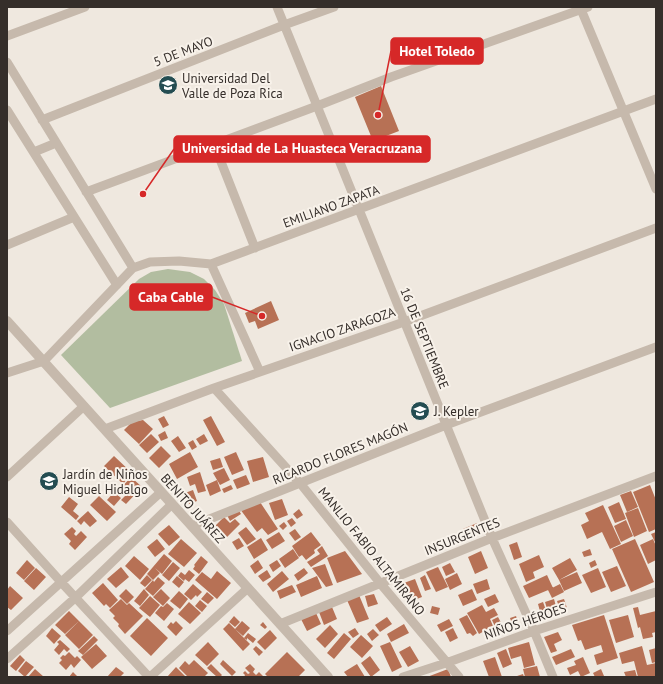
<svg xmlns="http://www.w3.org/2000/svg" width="663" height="684" font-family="'PT Sans',sans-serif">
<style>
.green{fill:#b2bda0}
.building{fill:#b77155}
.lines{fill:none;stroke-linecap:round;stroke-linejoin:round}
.minor{stroke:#c6b9ac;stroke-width:9}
.tertiary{stroke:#c6b9ac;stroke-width:10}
.labels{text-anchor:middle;stroke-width:4;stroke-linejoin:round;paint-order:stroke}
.street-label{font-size:13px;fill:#352e2a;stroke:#f8f2ea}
.poi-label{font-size:13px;fill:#352e2a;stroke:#f8f2ea;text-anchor:start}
.leader{fill:none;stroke:#d62828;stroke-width:1.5}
.callout-dot{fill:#d62828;stroke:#f8f2ea;stroke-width:1.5}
.callout{fill:#d62828;stroke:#d62828;stroke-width:1.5}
.callout-label{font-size:14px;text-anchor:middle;font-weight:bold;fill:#fff}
</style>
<rect width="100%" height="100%" fill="#efe8df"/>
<path class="green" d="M168 269 190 272 204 279 215 290 224 304 242 361 110 408 61 355 139 279 151 272Z"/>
<path class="building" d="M381 86 399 131 373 141 355 97Z
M271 301 279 320 258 329 255 321 249 323 245 313Z
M164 416 169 425 163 428 158 419Z
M211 416 225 442 217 446 203 420Z
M143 420 153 429 139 444 124 430 132 422Z
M165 431 168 438 161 441 158 435Z
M151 434 159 442 147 453 139 445Z
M204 434 208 441 200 445 196 439Z
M178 436 186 448 179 452 171 441Z
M193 440 197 447 192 450 188 443Z
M161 446 171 456 159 468 149 458Z
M190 452 198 467 177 479 169 464Z
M236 452 244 470 232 475 224 457Z
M114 456 132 473 123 484 104 466Z
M263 457 269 477 253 482 247 461Z
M220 458 223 467 213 470 210 461Z
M224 468 230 480 220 485 213 473Z
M200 472 206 491 198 493 195 484 190 486 187 477Z
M246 475 250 484 237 489 233 480Z
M131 477 142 487 126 504 121 500 127 494 121 488Z
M217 480 221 491 210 496 206 485Z
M231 485 233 489 224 493 222 489Z
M650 485 656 500V529L649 532 633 492Z
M118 487 123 490 120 494 115 491Z
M193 490 197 501 189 504 185 493Z
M631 491 638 507 627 512 620 495Z
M114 492 121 498 114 506 107 500Z
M99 496 116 512 107 521 90 505Z
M69 497 78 504 73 511 79 516 76 520 61 507Z
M282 499 288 515 275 520 269 503Z
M260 502 278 529 268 535 262 528 257 532 240 509Z
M619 502 626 519 615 523 608 507Z
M603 505 621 544 610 549 602 532 587 539 581 525 589 521 585 513Z
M638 508 647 531 634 537 625 513Z
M238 509 241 514 230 521 227 515Z
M299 509 303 515 297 519 293 514Z
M88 511 97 521 90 527 84 521 81 525 77 521Z
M224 517 230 523 235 519 240 524 226 538 215 526Z
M292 518 296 523 291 527 287 521Z
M626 520 633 536 621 542 614 526Z
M284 522 287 526 283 530 279 526Z
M477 523 481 532 467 538 463 529Z
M169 525 180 537 169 546 158 534Z
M72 527 76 531 74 534 76 536 81 531 87 537 75 550 69 544 71 541 64 534Z
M246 527 256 539 247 545 238 533Z
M295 529 301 537 295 541 289 533Z
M279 532 285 541 272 549 266 540Z
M311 532 321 545 314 550 315 553 306 560 302 555 299 557 292 546Z
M656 532V544L651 534Z
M239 538 244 546 237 550 232 542Z
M261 538 268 550 254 559 247 547Z
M157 539 165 549 155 557 147 547Z
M181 539 197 553 184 567 168 554Z
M635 539 654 582 631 592 612 549Z
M653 539 656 546V560L648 564 640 545Z
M517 542 522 557 514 560 509 545Z
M322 546 328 556 311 567 307 562 320 554 317 550Z
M293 549 299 558 285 568 279 559Z
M590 549 592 555 584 557 582 552Z
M345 551 362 574 337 583 327 558Z
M481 551 488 568 475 574 468 557Z
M164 554 172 561 162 574 155 568 160 573 153 580 147 574Z
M539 555 544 567 533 572 535 578 526 582 519 564Z
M134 556 149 569 140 580 125 566Z
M201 556 208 562 199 574 193 569 195 566 194 565Z
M570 558 577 570 559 580 552 568Z
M27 560 35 568 24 580 16 573Z
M258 560 263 568 255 574 250 566Z
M277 560 281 566 273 572 269 565Z
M595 560 597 565 591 568 589 563Z
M173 562 180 568 169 581 162 575Z
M450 563 455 572 446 576 442 567Z
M325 564 333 585 326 587 312 568Z
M617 566 626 586 611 592 602 572Z
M121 567 129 577 116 588 107 579Z
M438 567 448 587 436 592 426 572Z
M36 568 46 577 34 590 24 581Z
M304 568 308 573 298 581 294 575Z
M598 568 606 587 591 593 582 575Z
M189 570 195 575 189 582 185 579 184 581 178 576 181 572 185 575Z
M267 570 271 577 263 582 258 576Z
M217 571 231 583 217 599 195 580 202 572 211 579Z
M282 571 289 579 273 592 267 584Z
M577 572 582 583 564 591 559 580Z
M457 573 462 584 450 590 445 579Z
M147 575 152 580 145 587 140 583Z
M425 575 431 589 425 591 420 578Z
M547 575 553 588 529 598 523 586Z
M177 576 184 582 179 588 172 582Z
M317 576 322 588 301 597 296 585Z
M158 577 165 583 153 596 145 589 153 580 154 582Z
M415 579 422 597 409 602 401 584Z
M487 579 490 589 477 594 473 584Z
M103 583 118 600 110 608 106 604 104 606 92 593Z
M193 584 202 592 197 597 196 595 191 600 184 594Z
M560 584 564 592 552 598 548 590Z
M292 585 296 592 280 599 277 591Z
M10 586 23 598 11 610 7 607V590Z
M126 589 134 597 127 604 119 596Z
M144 589 149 595 140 606 134 601Z
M161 589 170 598 163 606 153 597Z
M472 589 477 600 463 606 458 595Z
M179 591 188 599 180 609 170 601Z
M207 592 214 598 208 604 201 599Z
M374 594 378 604 368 607 365 596Z
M495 594 499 602 488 607 484 599Z
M359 595 369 619 357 623 347 600Z
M150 596 160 605 150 617 139 608Z
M121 599 127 605 129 603 143 616 125 634 118 626 119 624 113 618 115 616 109 610Z
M554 599 557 610 548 612 545 602Z
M564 599 567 608 560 610 557 601Z
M200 600 207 606 202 612 195 606Z
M189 602 201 613 190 624 178 614Z
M543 602 547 613 541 615 538 604Z
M167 603 174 609 164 621 155 613 161 606 163 607Z
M482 605 486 612 494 608 498 615 490 619 493 626 479 634 467 613Z
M432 606 440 608 438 615 430 613Z
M332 607 337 619 324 625 319 612Z
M638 607 640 615 656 611V632L652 633 653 637 643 639 640 627 638 628 633 608Z
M69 611 79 621 65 634 55 625Z
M316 613 321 624 307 631 301 619Z
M467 615 477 633 473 636 470 633 467 634 459 619Z
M604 615 618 658 597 665 594 655 603 652 601 645 585 650 581 640 578 641 572 625Z
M628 615 634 637 616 643 609 620Z
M234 616 240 622 235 627 229 622Z
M516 616 519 624 513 627 510 618Z
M387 617 392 624 380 632 375 625Z
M498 617 505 630 498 633 492 620Z
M147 618 168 638 151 656 130 636Z
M449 619 453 626 441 632 437 625Z
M79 621 93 635 79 649 65 635Z
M176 621 183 628 176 636 167 627 171 622 173 624Z
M242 621 250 628 243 636 235 629Z
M263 622 267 627 265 629 260 625Z
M229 623 250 644 243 651 223 629Z
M404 624 409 633 391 642 387 634Z
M330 625 338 634 325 648 316 639Z
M52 628 61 636 54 644 46 636Z
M355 628 359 634 353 638 348 632Z
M453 628 458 638 450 642 445 632Z
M373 629 379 635 372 641 367 634Z
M270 630 277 638 265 650 257 642Z
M558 632 562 640 554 644 557 651 551 653 544 637Z
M248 633 256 639 253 643 247 638V640L244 638Z
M344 633 351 639 334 659 327 653Z
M361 635 373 646 362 658 350 647Z
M94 636 98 640 83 655 78 651Z
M60 640 70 649 67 652 64 649 59 655 54 650 59 644 57 642Z
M208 642 219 654 207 666 195 655Z
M390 642 402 667 392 672 380 646Z
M529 642 535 665 524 668 521 656 511 659 508 648Z
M96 644 107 656 92 669 81 657Z
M256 646 263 652 259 656 253 649Z
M410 646 419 661 408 667 399 652Z
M642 646 647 665 656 663V677H638L634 661 622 664 619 653Z
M656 648V662L652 663 649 650Z
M506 649 512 664 503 668 497 653Z
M571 649 575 657 556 665 552 657Z
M69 652 75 658 77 656 81 660 74 668 71 664 66 670 59 663 62 660 60 658 63 655 65 656Z
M287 652 305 670 298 677H268L265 674Z
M20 655 25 660 16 671 10 666Z
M370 656 380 670 371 677 361 663Z
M495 657 502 677H489L483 661Z
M583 657 590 673 581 677 578 671 570 675 567 668 576 665 574 661Z
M194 660 208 673 204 677H201L200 676 198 677 192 676 188 677 179 668 185 661 189 665Z
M223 660 236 672 232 676 220 664Z
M26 661 34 667 25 677 18 671Z
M211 664 222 675 220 677H217L207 668Z
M250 664 255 669 253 672 256 675 259 672 264 677H244L245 675 243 673 245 671 248 674 250 673 245 668Z
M357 664 365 677H348L344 672Z
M537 666 540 677H525L523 669Z
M116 667 124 673 120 677H107Z
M176 667 186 677H167Z
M35 669 44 677H28Z
M448 669 451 677H427Z
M601 669 604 676 602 677H595L593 673Z
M635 670 637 677H626L624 672Z
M73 672 78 677H69Z
M523 674 524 677H514Z"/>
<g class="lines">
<path class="minor" d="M277 7 492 538 534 631 553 677
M580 7 656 189
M7 36 85 7
M7 62 133 268
M7 110 117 285
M42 120 284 25 334 7
M214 144 255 248
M34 152 56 143
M86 192 317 106 391 77 588 7
M7 245 74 217
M211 264 260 372
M7 373 44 361 133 268 150 262 179 261 211 264 656 99
M214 388 300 483 380 583 459 677
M105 429 214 388 404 322 656 228
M7 477 84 406
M7 522 61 582 149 677
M192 526 446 425 656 347
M280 624 492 538 656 476
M7 631 161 492
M7 659 75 598 172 504
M150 677 248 588
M403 677 446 663 534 631 656 592"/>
<path class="tertiary" d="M7 321 328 677"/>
</g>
<defs>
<g id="university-disc" transform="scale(1)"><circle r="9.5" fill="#244d52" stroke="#f8f2ea"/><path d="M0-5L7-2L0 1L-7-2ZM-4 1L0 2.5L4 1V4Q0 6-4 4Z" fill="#fff"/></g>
<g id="school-disc" transform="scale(1)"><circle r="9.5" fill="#244d52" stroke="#f8f2ea"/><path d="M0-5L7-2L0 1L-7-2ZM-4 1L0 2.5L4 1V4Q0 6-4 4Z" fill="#fff"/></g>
</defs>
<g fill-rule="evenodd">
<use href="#university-disc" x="168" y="85"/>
<use href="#school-disc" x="420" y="411"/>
<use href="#school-disc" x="49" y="481"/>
</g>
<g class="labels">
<g class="street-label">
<text transform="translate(183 51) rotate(-21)" y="5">5 DE MAYO</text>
<text transform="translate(331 206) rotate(-20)" y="5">EMILIANO ZAPATA</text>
<text transform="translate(342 329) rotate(-19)" y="5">IGNACIO ZARAGOZA</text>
<text transform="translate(425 338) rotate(68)" y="5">16 DE SEPTIEMBRE</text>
<text transform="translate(340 453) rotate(-22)" y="5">RICARDO FLORES MAGÓN</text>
<text transform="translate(193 508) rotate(48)" y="5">BENITO JUÁREZ</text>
<text transform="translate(462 536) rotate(-22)" y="5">INSURGENTES</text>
<text transform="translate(372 551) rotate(51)" y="5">MANLIO FABIO ALTAMIRANO</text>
<text transform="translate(525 621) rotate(-19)" y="5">NIÑOS HÉROES</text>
</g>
<g class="poi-label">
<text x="182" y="83">Universidad Del<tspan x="182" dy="15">Valle de Poza Rica</tspan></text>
<text x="434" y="416">J. Kepler</text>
<text x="63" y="479">Jardín de Niños<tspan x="63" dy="15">Miguel Hidalgo</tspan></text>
</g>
</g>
<path class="leader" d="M378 115L391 51M143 194L174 149M262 316L212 297"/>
<g class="callout-dot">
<circle cx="378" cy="115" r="4"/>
<circle cx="143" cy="194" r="4"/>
<circle cx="262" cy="316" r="4"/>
</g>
<g class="callout">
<rect x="391" y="38" width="92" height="26" rx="4"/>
<rect x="174" y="136" width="256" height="26" rx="4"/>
<rect x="130" y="284" width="82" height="26" rx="4"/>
</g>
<g class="callout-label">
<text x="437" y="56">Hotel Toledo</text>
<text x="302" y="153">Universidad de La Huasteca Veracruzana</text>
<text x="171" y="302">Caba Cable</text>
</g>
<rect width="663" height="684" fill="none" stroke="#352e2a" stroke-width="16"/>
</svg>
